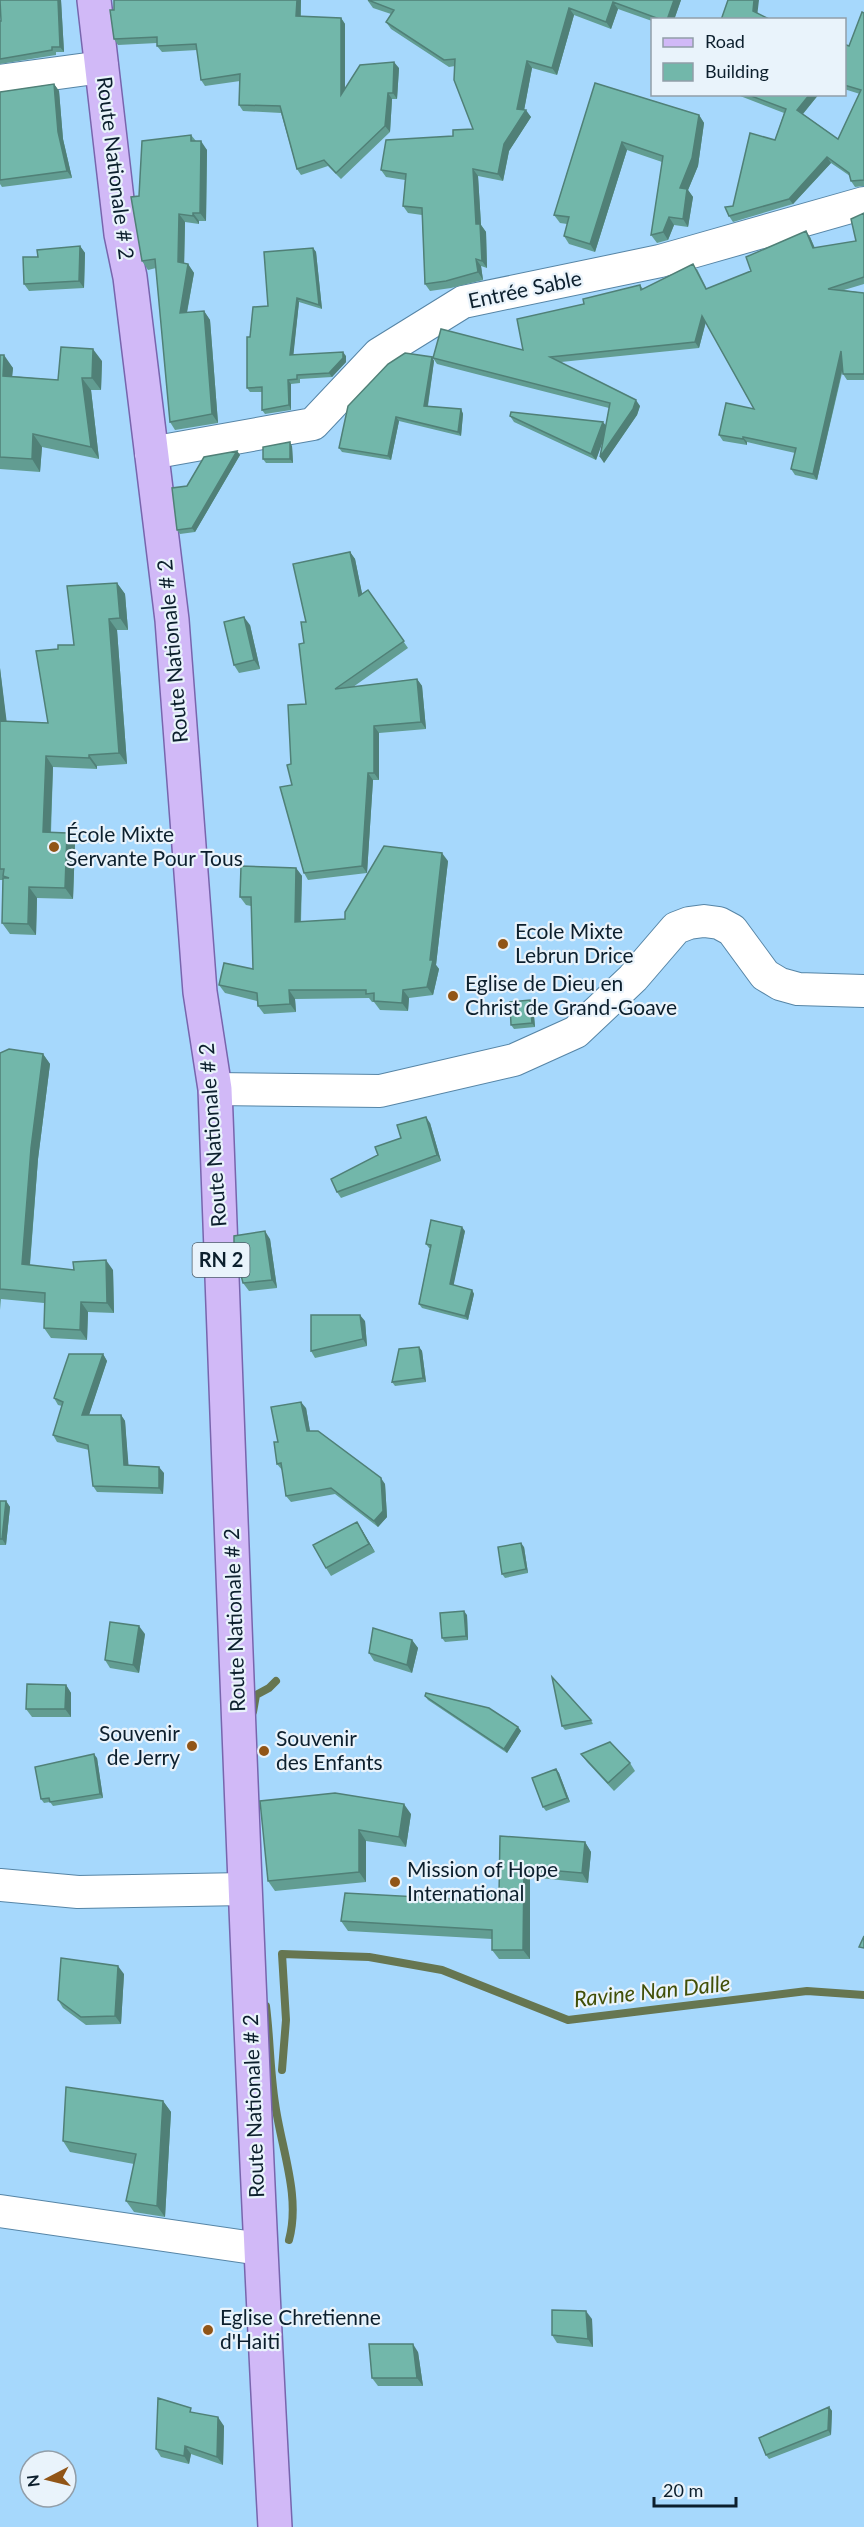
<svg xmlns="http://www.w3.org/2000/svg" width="864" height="2527" font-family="Lato,sans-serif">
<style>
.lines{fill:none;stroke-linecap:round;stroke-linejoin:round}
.stream{stroke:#667651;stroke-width:8}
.minor-casing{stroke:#5685a6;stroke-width:34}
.primary-casing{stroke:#7865ad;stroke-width:36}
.minor{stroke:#fff;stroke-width:32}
.primary{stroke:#d1b9f7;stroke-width:33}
.wall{fill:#629d92}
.shaded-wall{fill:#508077}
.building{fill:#72b7aa;stroke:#508077;stroke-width:1.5}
.poi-dot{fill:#915517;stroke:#e9f3fb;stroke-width:2}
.labels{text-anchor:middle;stroke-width:4.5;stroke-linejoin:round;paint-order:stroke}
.shield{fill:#e9f3fb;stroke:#4e5f6b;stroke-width:1.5}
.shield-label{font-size:20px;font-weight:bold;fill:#0c1f2d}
.street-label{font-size:21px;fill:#0c1f2d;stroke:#e9f3fb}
.poi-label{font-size:21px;fill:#0c1f2d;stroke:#e9f3fb;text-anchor:start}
.water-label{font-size:22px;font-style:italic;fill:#414f07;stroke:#e9f3fb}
</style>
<rect width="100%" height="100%" fill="#a6d8fc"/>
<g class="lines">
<path class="stream" d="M253 1712 256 1695 269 1688 276 1681
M266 2006C270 2038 270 2071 275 2103 281 2148 301 2196 289 2240
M282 2070 286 2020 282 1954 369 1957 442 1970 568 2020 807 1991 864 1995"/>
<g class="minor-casing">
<path id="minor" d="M0 81 102 67
M151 453 313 424 379 354 463 302 660 261 864 203
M215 1089 380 1091 514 1060 576 1032 633 978 676 928 689 923 704 921 719 923 732 930 765 975 780 984 798 989 864 991
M0 1885 78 1892 245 1889
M0 2211 260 2249"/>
</g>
<g class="primary-casing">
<path id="primary" d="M94 0 121 234 130 277 172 620 200 992 215 1089C233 1568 249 2048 275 2527"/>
</g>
<use href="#minor" class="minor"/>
<use href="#primary" class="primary"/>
</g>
<path class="wall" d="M61 0 64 52H56V55L0 64V21Z
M114 0H301V16L341 18 345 24V88L399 68 397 99H392L390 132 341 179 328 166 301 175 297 169 281 113 243 111 239 105 240 81 205 86 201 80 197 50 162 52 157 46V43L118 45 114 39Z
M681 0 674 20H652V21L618 9 611 29 574 15 557 75 532 68 524 110 531 117 509 151 503 181 478 176 481 225 486 232 487 268 481 266 483 280 451 288 430 291 425 284 422 215 408 213 403 206 405 180 386 177 381 170 453 136 473 129 455 66 449 67 391 29 386 22 391 14 373 8 368 1Z
M864 13V186L855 187 851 181 850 176 831 163 793 204 733 222 729 216 733 206 775 140 784 113 735 94H819L803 114 838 139 860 94 844 89V44L849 46Z
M595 83 699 115 704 123 698 166 688 190 693 197 688 227 674 225 668 240 657 243 651 235 662 162 627 150 595 252 569 244 564 236 567 224 560 223 554 215Z
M54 84 59 91 63 139 72 178 2 187 0 184V92Z
M191 135 196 141 207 150 206 221H199V224L185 222 184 263 188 264 194 273 187 313 204 311 210 320 218 423 175 430 170 422 156 268 148 270 142 261 139 196Z
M864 213V284L844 290 864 293V380H847L843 374V369L817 480 795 475 791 469 795 453 747 442V445L723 441 719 435 754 409 706 322 699 348 561 362 640 406 637 415 604 463 603 439 596 460 514 422 510 416 606 425 609 408 437 364 433 358 523 350 584 304 640 285 643 289 697 269 707 289 751 271 810 237 815 248 856 241Z
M80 246 85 253 84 288 29 291 24 284 38 257Z
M313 248 316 252 322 309 299 302 293 355 346 356V362L332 377 300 379V383L291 384V410L265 414 262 410V392H250L247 388 250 337 268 306Z
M0 355 13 368 12 376 58 380 102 361 101 390H91L99 459 42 447 40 472 0 469Z
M432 357 434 361 428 406 461 409 463 414 461 436 399 421 391 460 342 452 339 448Z
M292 446 293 463H266L263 459Z
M237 451 240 455 195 532 180 534 177 530 187 486Z
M350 552 355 559 362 594 368 590 408 648 353 687 417 679 422 686 426 729 379 733V780H373L367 873 308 880 304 873 292 785 291 764 306 704 304 643 306 622Z
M117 583 125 594 128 630H117L127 764 97 766V769L53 767 51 833 75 844 73 899 37 898 36 935 10 934 2 923 3 880H0V668L6 721 48 723 58 649 74 645Z
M250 625 260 669 239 673 234 665Z
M448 861 436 965 439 969 433 995 409 998 408 1011 380 1010 374 1002H372L369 998 295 999 296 1012 264 1014 258 1006 257 1001 225 993 219 985 253 969 251 906 246 905 240 897 296 868 302 876 301 922 345 919Z
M533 1004 535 1027 514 1029 511 1025Z
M0 1053 43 1054 50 1064 38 1159 30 1265 74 1270H113L114 1313 88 1312 87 1340 51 1338 44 1328V1303L1 1299 0 1310Z
M430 1123 441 1161 341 1198 337 1192 378 1155 401 1138Z
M465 1231 453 1285 472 1290 474 1294 468 1320 422 1308 419 1304 430 1248H429L426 1244Z
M270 1239 277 1288 249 1291 243 1283Z
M365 1321 367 1346 315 1358 311 1351Z
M419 1347 422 1351 426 1382 395 1386 392 1382Z
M103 1354 107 1361 89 1415H121L125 1421 128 1465 164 1473 163 1494 97 1492 93 1486 89 1450 57 1442 53 1435 62 1406 58 1405 54 1398Z
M306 1408 310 1431 385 1484 387 1517 378 1527 335 1494 291 1502 286 1496 282 1470 277 1464 278 1442Z
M0 1501H6L10 1507 6 1545H0Z
M362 1530 375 1552 331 1576 326 1568Z
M524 1547 528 1573 505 1578 502 1574Z
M467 1615 468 1640 445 1642 442 1638Z
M145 1634 139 1673 110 1668 105 1660Z
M412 1640 418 1648 412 1673 374 1661 369 1653Z
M66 1685 71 1693V1717H32L26 1709Z
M425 1696 518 1727 521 1731 507 1753 428 1700Z
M591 1720 593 1724 565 1730 562 1726Z
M581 1754 630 1763 635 1771 614 1791 587 1762Z
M97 1758 103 1798 53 1806 50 1802 44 1803 41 1799Z
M556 1769 559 1773 570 1802 546 1811 543 1807Z
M335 1793 411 1814 406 1847 366 1841V1882L275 1891 268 1881Z
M500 1836 585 1842 591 1852 588 1883 530 1877V1959H499L492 1950V1939L348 1931 341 1921 492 1901 499 1895Z
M124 1974 121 2024 86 2025 63 2008 58 2000Z
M163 2101 171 2112 165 2217 134 2212 126 2201 134 2164 70 2152 63 2141Z
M592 2319 593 2347 557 2343 552 2335Z
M418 2352 423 2386H378L372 2378Z
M829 2407 832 2411 831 2435 769 2459 766 2455Z
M194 2413 224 2426 223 2465 191 2454 189 2464 161 2457 156 2449Z"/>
<path class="shaded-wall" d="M58 0H61L64 52 60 47Z
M297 0H301L300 23 296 16Z
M674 0H681L674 20H667Z
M754 0H759L757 17 753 11Z
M613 2 618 9 611 29 606 22Z
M569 8 574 15 557 75 552 68Z
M341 18 345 24V101L341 95Z
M527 61 532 68 523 116 526 110 531 117 509 151 503 181 498 174 504 144 517 109Z
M394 62 399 68 397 99 393 93Z
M54 84 59 91 63 139 72 178 67 171 58 132Z
M388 93 392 99 390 132 385 126Z
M810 94H819L801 116 797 110Z
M699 115 704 123 698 166 688 190 693 197 688 227 683 219 680 188Z
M201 141 207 150 206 221 200 213Z
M622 142 627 150 595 252 590 244Z
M827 157 831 163 793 204 789 199Z
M473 169 478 176 481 225 486 232 487 268 482 261 476 224Z
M193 213 199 221V224L193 216Z
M179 214 185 222 184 271 178 262Z
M669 217 674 225 668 240 663 232Z
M806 231 810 237 817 254 813 248Z
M80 246 85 253 84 288 79 281Z
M313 248 316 252 322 309 319 305Z
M476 259 481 266 483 280 478 272Z
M188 264 194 273 185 322 180 313Z
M297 298 299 302 293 359 290 355Z
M204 311 210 320 218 423 212 414Z
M702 316 706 321 699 348 695 342Z
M93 349 102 361 101 390 92 378Z
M841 351 845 357 817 480 813 474Z
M343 352 346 356V362L332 377 329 373Z
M4 355 13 368 11 388 3 376Z
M432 357 434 361 427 410 424 406Z
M82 378 91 390 99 459 91 447Z
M288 380 291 384V410L289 405Z
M636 400 640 406 637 415 604 463 600 457Z
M461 409 463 414 461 436 458 432Z
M396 417 399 421 391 460 388 456Z
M603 422 608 428 596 460 591 454Z
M33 434 42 447 40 472 32 459Z
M743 437 747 442V445L743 439Z
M290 442 292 446 293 463 290 459Z
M237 451 240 455 195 532 192 528Z
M350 552 355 559 364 603 359 596Z
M117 583 125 594 128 630 120 618Z
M244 617 250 625 260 669 254 660Z
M109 619 117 630 127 764 119 753Z
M0 668 8 732 0 721Z
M417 679 422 686 426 729 421 722Z
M374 726 379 733V780L374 773Z
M89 755 97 766V769L89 758Z
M46 756 53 767 50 843 43 832Z
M368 773 373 780 367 873 362 866Z
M67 833 75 844 73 899 65 888Z
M442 853 448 861 436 965 439 969 433 995 427 987Z
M296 868 302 876 300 931 295 922Z
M29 887 37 898 36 935 28 924Z
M289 990 295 999 296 1012 290 1004Z
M403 990 409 998 408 1011 402 1003Z
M530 1000 533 1004 535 1027 532 1023Z
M43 1054 50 1064 38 1159 29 1274 22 1264 31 1148Z
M426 1117 430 1123 441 1161 437 1155Z
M462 1227 465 1231 453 1288 450 1284Z
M265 1231 270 1239 277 1288 272 1280Z
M106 1260 113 1270 114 1313 107 1303Z
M472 1290 474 1294 468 1320 465 1316Z
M81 1302 88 1312 87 1340 80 1330Z
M360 1315 365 1321 367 1346 363 1339Z
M419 1347 422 1351 426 1382 423 1378Z
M103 1354 107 1361 87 1421 82 1415Z
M301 1402 306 1408 311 1437 307 1431Z
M121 1415 125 1421 129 1471 124 1465Z
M159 1467 164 1473 163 1494 159 1488Z
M381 1478 385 1484 387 1517 378 1527 374 1521Z
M6 1501 10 1507 6 1545 2 1539Z
M357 1522 362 1530 375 1552 369 1544Z
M521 1543 524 1547 528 1573 526 1569Z
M464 1611 467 1615 468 1640 466 1636Z
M139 1626 145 1634 139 1673 133 1665Z
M412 1640 418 1648 412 1673 407 1665Z
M66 1685 71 1693V1717L65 1709Z
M518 1727 521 1731 507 1753 504 1749Z
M94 1754 97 1758 103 1798 100 1794Z
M556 1769 559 1773 570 1802 567 1798Z
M404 1804 411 1814 406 1847 399 1837Z
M359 1830 366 1841V1882L359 1872Z
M585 1842 591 1852 588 1883 582 1873Z
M524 1868 530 1877V1959L523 1950Z
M118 1966 124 1974 121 2024 115 2016Z
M163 2101 171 2112 165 2217 157 2206Z
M586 2311 592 2319 593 2347 588 2339Z
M413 2344 418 2352 423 2386 417 2378Z
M829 2407 832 2411 831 2435 828 2430Z
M218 2417 224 2426 223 2465 217 2457Z
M185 2446 191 2454 189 2464 184 2456Z"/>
<path class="building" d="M0 0H58L60 47H52V50L0 59V21H1Z
M114 0H297L296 16 341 18V95L360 65 394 62 393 93H388L385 126 336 173 324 160 297 169 280 106 239 105 240 74 201 80 196 44 157 46V37L114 39 110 10H114Z
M368 0H674L667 20H662L613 2 606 22 569 8 552 68 527 61 517 109 526 110 504 144 498 174 473 169 476 224H480L482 261 476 259 478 272 446 281 425 284 422 208 403 206 406 174 381 170 386 140 453 136V130L473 129 454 80 455 59 444 60 386 22 394 10Z
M728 0H754L753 11 771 20H721Z
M862 12 864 13V180L851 181 849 173 827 157 789 199 729 216 725 207 733 206 750 133 775 140 786 109 746 94H810L797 110 838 139 861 90 844 85V44L849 46Z
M595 83 699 115 692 158 680 188 687 189 683 219 669 217 663 232 651 235 663 156 622 142 590 244 564 236 569 217 554 215Z
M54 84 58 132 67 171 0 180V92Z
M191 135V141H201L200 213H193V216L179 214 178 262 188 264 180 313 204 311 212 414 170 422 155 259 142 261 131 197 139 196 142 141Z
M864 213V277L828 289 864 293V374H843L841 351 813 474 791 469 796 448 743 437V439L719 435 726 403 754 409 702 316 695 342 550 357 636 400 633 409 600 457 610 403 433 358 441 329 523 350 517 319 584 304 583 299 640 285 641 290 693 264 706 289 751 271 746 257 806 231 813 248 856 241 851 219Z
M80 246 79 281 24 284 23 257H38L37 250Z
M313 248 319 305 297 298 290 355 343 352V358L329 373 297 375V379L288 380 289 405 262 410V387L247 388V337H250L253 307 268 306 264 252Z
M61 347 93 349 92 378H82L91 447 33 434 32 459 0 457V355H4L3 376 58 380Z
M405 353 432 357 424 406 461 409 458 432 396 417 388 456 339 448 348 406 388 364Z
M511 412 603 422 591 454 510 416Z
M290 442V459H263V447Z
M237 451 192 528 177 530 172 488 187 486 204 457Z
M350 552 359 596 368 590 404 641 335 689 417 679 421 722 374 726V773H368L362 866 304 873 280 787 292 785 287 765 291 764 288 705 306 704 299 644 304 643 301 622H306L293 564Z
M117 583 120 618 109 619 119 753 89 755V758L46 756 43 832 67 833 65 888 29 887 28 924 2 923 3 878H9L3 876 4 869H0V721L48 723 36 651 58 649V645H74L67 586Z
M244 617 254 660 234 665 224 622Z
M384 846 442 853 430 960H433L427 987 403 990 402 1003 374 1001V993L366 994V990H289L290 1004 258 1006 257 993 219 985 224 963 253 969 251 897H240L241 866 296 868 295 922 345 919V912Z
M530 1000 532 1023 511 1025 510 1002Z
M9 1049 43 1054 31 1148 22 1264 74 1270 73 1262 106 1260 107 1303 81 1302 80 1330 44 1328 45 1293 0 1289V1053Z
M426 1117 437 1155 337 1192 331 1179 378 1155 375 1147 401 1138 397 1125Z
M431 1220 462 1227 450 1284 472 1290 465 1316 419 1304 431 1245 426 1244Z
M265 1231 272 1280 243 1283 234 1248V1236Z
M311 1315H360L363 1339 311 1351Z
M419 1347 423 1378 392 1382 399 1349Z
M69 1354H103L82 1415H121L124 1465 159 1467V1488L93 1486 88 1445 53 1435 63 1402 54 1398Z
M301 1402 307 1431H318L381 1478 383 1511 374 1521 331 1488 286 1496 281 1463 277 1464 274 1442H278L271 1407Z
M0 1501H6L2 1539H0Z
M357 1522 369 1544 326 1568 313 1545Z
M521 1543 526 1569 502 1574 498 1547Z
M464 1611 466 1636 442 1638 440 1613Z
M110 1622 139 1626 133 1665 105 1660Z
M373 1628 412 1640 407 1665 369 1653Z
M552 1677 591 1720 562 1726Z
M27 1684 66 1685 65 1709H26Z
M426 1693 489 1708 518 1727 504 1749 425 1696Z
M610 1742 630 1763 608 1783 581 1754Z
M94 1754 100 1794 50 1802 49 1798 41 1799 35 1767Z
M556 1769 567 1798 543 1807 532 1778Z
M335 1793 404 1804 399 1837 359 1830V1872L268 1881 260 1801Z
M500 1836 585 1842 582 1873 524 1868 523 1950H492V1930L341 1921 345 1893 492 1901V1895H499Z
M864 1936V1948L859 1947Z
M61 1958 118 1966 115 2016 81 2017 58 2000Z
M66 2087 163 2101 157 2206 126 2201 136 2154 63 2141Z
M552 2310 586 2311 588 2339 552 2335Z
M369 2344H413L417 2378H372Z
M158 2398 191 2408 190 2412 218 2417 217 2457 185 2446 184 2456 156 2449Z
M829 2407 828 2430 766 2455 759 2438Z"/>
<g class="poi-dot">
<circle cx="54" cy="847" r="6"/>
<circle cx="503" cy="944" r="6"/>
<circle cx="453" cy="996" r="6"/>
<circle cx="192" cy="1746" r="6"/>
<circle cx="264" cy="1751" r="6"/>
<circle cx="395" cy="1882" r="6"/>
<circle cx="208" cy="2330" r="6"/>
</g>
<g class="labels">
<rect class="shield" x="192.5" y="1243" width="57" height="34" rx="4.5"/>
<g class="shield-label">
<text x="221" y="1267">RN 2</text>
</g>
<g class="street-label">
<text transform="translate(115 168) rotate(83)" y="7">Route Nationale # 2</text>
<text transform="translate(525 290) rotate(-12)" y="7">Entrée Sable</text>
<text transform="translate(173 651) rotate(-95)" y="7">Route Nationale # 2</text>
<text transform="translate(213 1135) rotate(-94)" y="7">Route Nationale # 2</text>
<text transform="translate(235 1620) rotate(-92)" y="7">Route Nationale # 2</text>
<text transform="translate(254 2106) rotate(-92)" y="7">Route Nationale # 2</text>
</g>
<g class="poi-label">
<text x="66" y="842">École Mixte<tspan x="66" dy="24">Servante Pour Tous</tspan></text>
<text x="515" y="939">Ecole Mixte<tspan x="515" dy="24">Lebrun Drice</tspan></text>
<text x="465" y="991">Eglise de Dieu en<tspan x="465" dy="24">Christ de Grand-Goave</tspan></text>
<text x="180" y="1741" text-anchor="end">Souvenir<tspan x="180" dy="24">de Jerry</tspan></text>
<text x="276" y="1746">Souvenir<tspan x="276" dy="24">des Enfants</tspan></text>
<text x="407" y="1877">Mission of Hope<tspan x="407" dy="24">International</tspan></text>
<text x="220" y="2325">Eglise Chretienne<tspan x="220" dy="24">d'Haiti</tspan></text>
</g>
<g class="water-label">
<text transform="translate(652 1991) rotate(-6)" y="8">Ravine Nan Dalle</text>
</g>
</g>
<rect x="651" y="18" width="195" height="78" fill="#e9f3fb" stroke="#919ea9" stroke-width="1.5"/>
<rect x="663" y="38" width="30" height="9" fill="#d1b9f7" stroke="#919ea9" stroke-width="1.5"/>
<text x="705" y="48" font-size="18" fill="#0c1f2d">Road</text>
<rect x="663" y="63" width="30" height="18" fill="#72b7aa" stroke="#919ea9" stroke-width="1.5"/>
<text x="705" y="78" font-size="18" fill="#0c1f2d">Building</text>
<g transform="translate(48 2479) rotate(263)"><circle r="28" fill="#e9f3fb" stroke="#919ea9" stroke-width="1.5"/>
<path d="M0-4.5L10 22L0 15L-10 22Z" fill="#915517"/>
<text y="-9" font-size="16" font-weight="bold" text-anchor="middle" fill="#0c1f2d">N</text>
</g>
<path d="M654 2497v9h82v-9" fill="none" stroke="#0c1f2d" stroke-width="3"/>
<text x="663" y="2497" font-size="18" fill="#0c1f2d" stroke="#e9f3fb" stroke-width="4.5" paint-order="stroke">20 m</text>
</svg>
